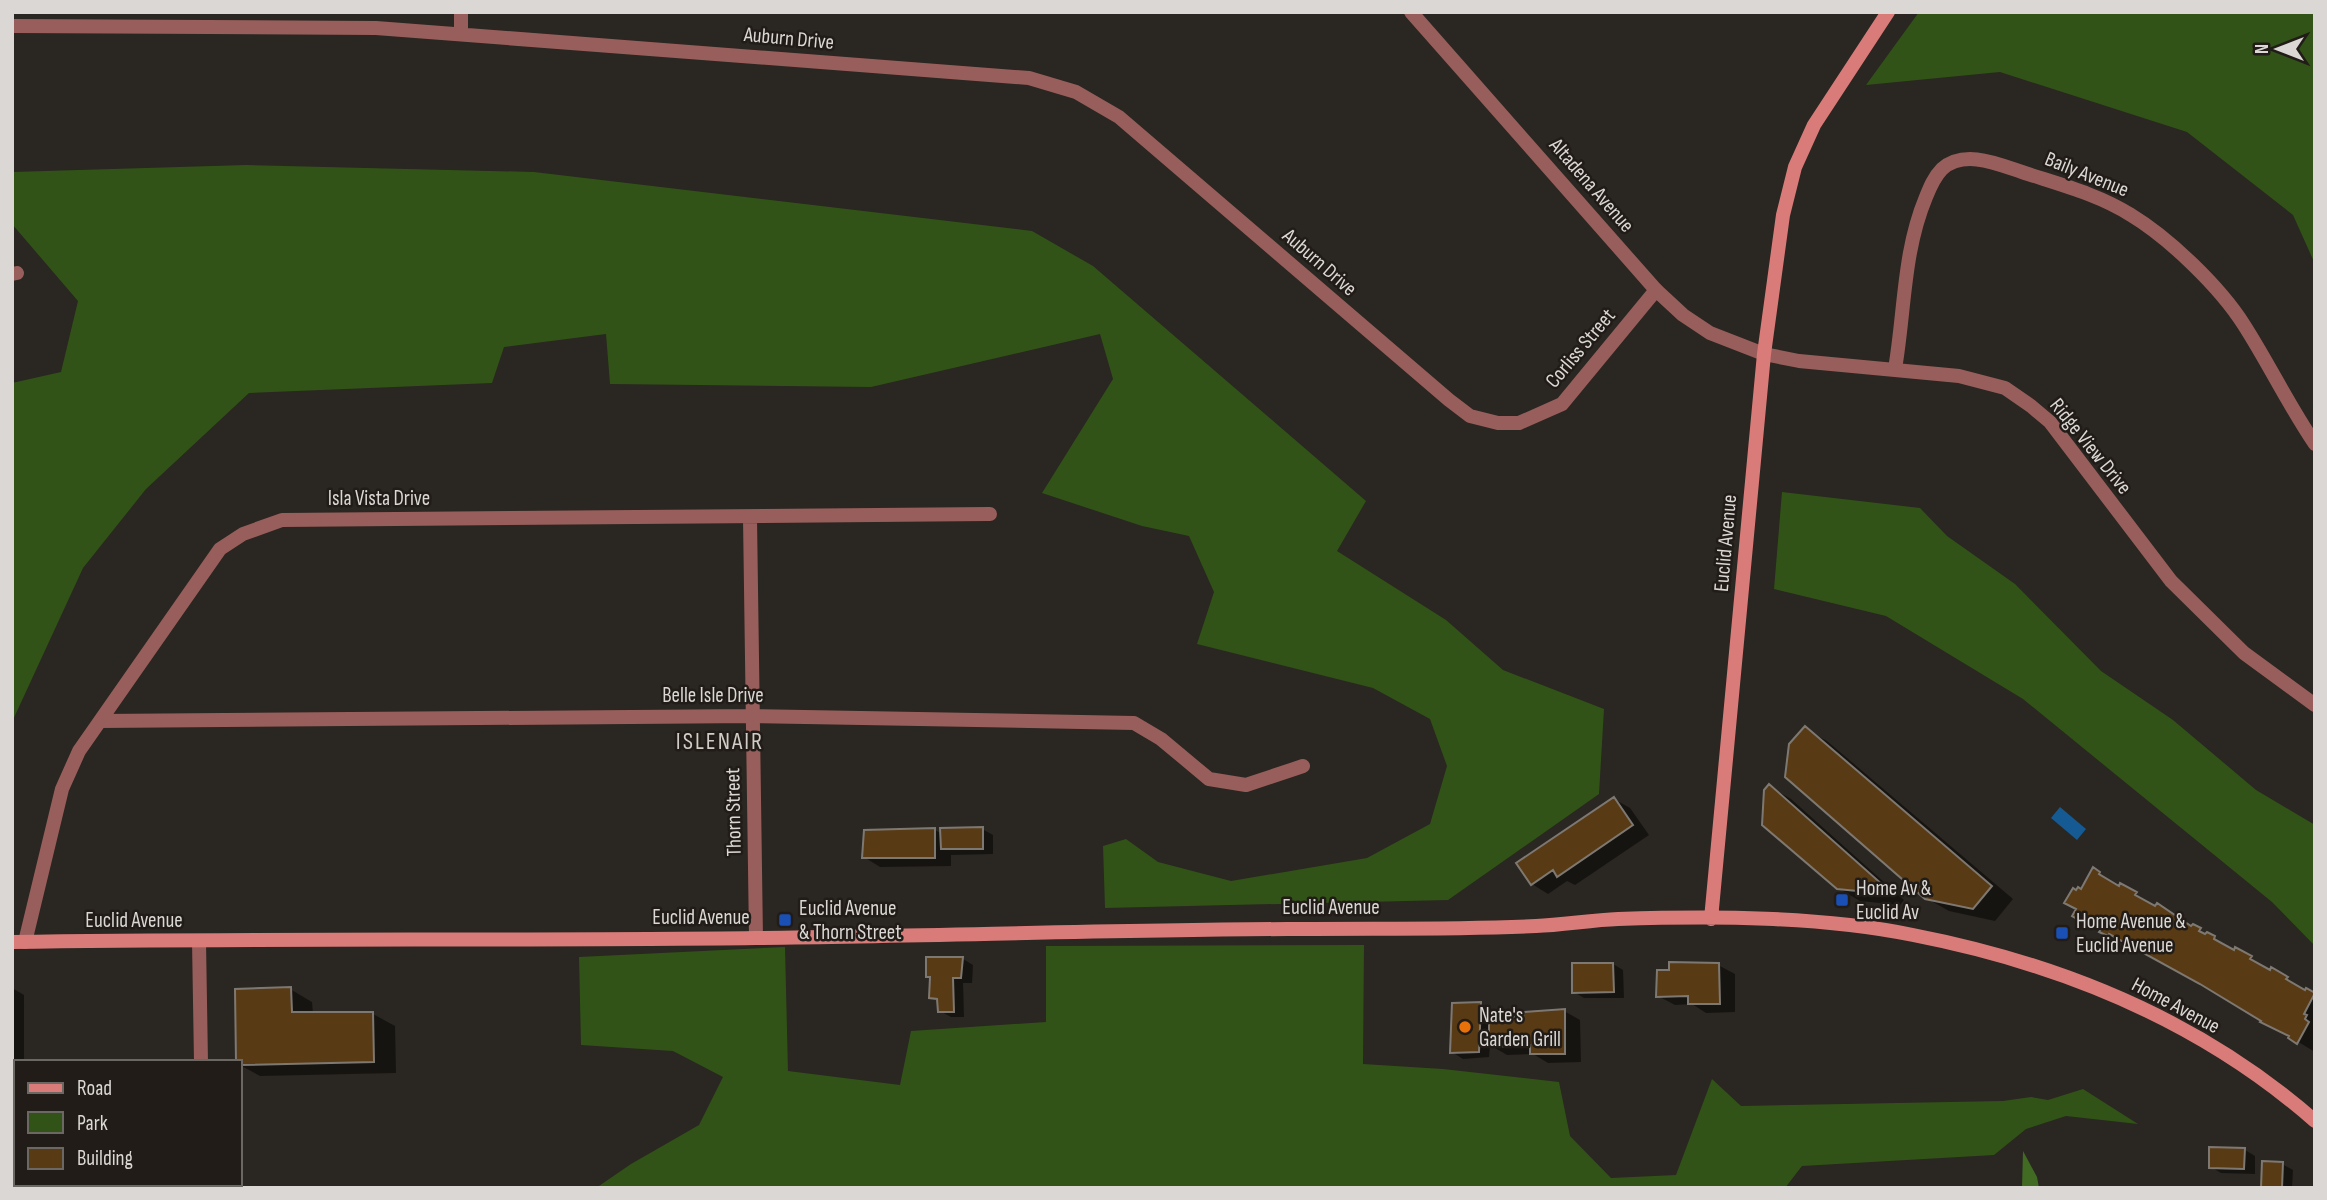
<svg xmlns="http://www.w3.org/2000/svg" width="2327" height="1200" font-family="'Sofia Sans Condensed',sans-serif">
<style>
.green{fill:#315317}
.forest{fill:#416b23}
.water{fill:#155a92}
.shadow{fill:#0007}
.building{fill:#583a14;stroke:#7e7872;stroke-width:2}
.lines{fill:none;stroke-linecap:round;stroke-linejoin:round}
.minor{stroke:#985e5b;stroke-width:14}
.tertiary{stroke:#985e5b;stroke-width:14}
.secondary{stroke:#d97b79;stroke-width:14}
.transit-dot{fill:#1a4fb4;stroke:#211c17;stroke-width:2.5}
.food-dot{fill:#e8710a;stroke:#211c17;stroke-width:2.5}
.labels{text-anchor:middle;stroke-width:5;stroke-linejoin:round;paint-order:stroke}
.street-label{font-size:21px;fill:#dad7d4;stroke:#211c17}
.poi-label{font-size:21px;fill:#dad7d4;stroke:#211c17;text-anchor:start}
.quarter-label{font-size:24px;letter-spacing:2px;fill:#d2ccc6;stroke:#211c17}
</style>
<rect width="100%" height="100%" fill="#2a2621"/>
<path class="green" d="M1919 12H2315V264L2293 215 2187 132 2000 72 1866 85Z
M246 165 534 172 1032 231 1093 266 1366 501 1337 551 1446 620 1503 670 1604 709 1599 794 1448 900 1105 908 1103 846 1126 839 1158 862 1231 881 1367 858 1430 824 1447 766 1430 719 1373 688 1197 644 1214 592 1189 536 1142 526 1042 493 1113 379 1100 334 871 387 610 384 606 334 504 347 492 383 249 393 146 489 83 568 12 722V383L61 372 78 301 12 224V172Z
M1782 492 1920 508 1947 536 2015 584 2101 671 2173 720 2256 790 2315 825V946L2272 902 2023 699 1886 616 1774 589Z
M1364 945 1363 1064 1443 1069 1559 1082 1570 1136 1611 1178 1676 1175 1712 1079 1741 1106 2003 1101 2031 1097 2048 1100 2083 1089 2138 1124 2066 1116 2026 1129 1994 1155 1802 1166 1785 1188H596L631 1164 699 1125 723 1077 673 1051 581 1045 579 957 785 947 788 1071 900 1085 911 1031 1046 1022V946Z"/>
<path class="forest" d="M2023 1151 2037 1177 2039 1188H2022Z"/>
<path class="water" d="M2060 807 2086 829 2077 840 2051 818Z"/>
<path class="shadow" d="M1805 729 1827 741 2013 899 1995 921 1949 911 1926 898Z
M1770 787 1791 799 1904 900 1900 905 1860 901 1838 888Z
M1614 799 1630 808 1649 835 1575 885 1567 881 1548 894 1532 884Z
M982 829 993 835V854L951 855V866L880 867 864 857 865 831 935 830 942 834Z
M2093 870 2315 995V1052L2208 987 2132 945 2130 948 2074 916 2081 891Z
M963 959 973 965 972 983H963L964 1017H951L940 1011 939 1001 931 997Z
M1613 964 1623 970 1624 998H1584L1574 992Z
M1718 965 1735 974V1012L1706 1013 1692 1004 1675 1005 1658 996Z
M12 988 24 995V1062H16V1087H12Z
M290 989 312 1002 313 1014H373L395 1026 396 1073 260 1076 240 1065Z
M1480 1004 1491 1010 1490 1020 1525 1019 1564 1011 1580 1020 1581 1062 1548 1063 1533 1054 1507 1055 1490 1045 1489 1057 1463 1059 1452 1052Z
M2245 1150 2255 1156V1174L2221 1173 2211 1167Z
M2282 1164 2293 1170 2292 1188H2263Z"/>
<path class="building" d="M1805 726 1992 886 1973 909 1925 899 1785 777 1789 744Z
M1769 784 1884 886 1878 893 1837 889 1762 825 1764 790Z
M1614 797 1633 825 1557 877 1553 870 1531 885 1516 863Z
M983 827V849H941L940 828Z
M935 828V858H862L864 830Z
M2093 867 2100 872 2099 874 2119 886 2120 883 2137 892 2135 895 2155 906 2157 903 2191 926 2193 924 2201 928 2199 931 2205 934 2207 932 2215 936 2214 939 2234 950 2235 947 2252 956 2250 959 2270 970 2271 967 2288 977 2286 979 2305 990 2306 988 2315 993 2304 1014 2307 1015 2305 1019 2309 1022 2297 1044 2288 1038 2289 1036 2260 1022 2261 1021 2200 984 2109 934 2108 936 2099 932 2101 929 2082 919 2081 921 2072 916 2076 909 2064 903 2073 888 2076 890 2078 887 2081 889Z
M926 957H963L961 978H953L954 1012H938L937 999 929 998 930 977H926Z
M1669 962 1719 963 1720 1004H1688V996L1656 997 1657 970H1669Z
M1572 963H1613L1614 992 1572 993Z
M291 987 292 1012H373L374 1062 240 1065V1062H236L235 989Z
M1481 1002 1479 1052 1450 1053 1452 1003Z
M1565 1009V1054H1530V1045L1489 1047V1018L1523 1017 1524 1012Z
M2209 1147 2245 1148 2244 1169 2209 1168Z
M2262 1161 2283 1162 2282 1188H2261Z"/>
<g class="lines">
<path class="minor" d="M12 26 376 28 1029 78 1076 92 1119 117 1449 400 1470 416 1498 423H1519L1562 404 1656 290
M461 33V12
M12 274 17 273
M1764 354 1799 361 1959 376 2005 388 2031 406 2050 422 2171 581 2244 653 2315 705
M1895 369C1905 310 1903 252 1926 197 1930 187 1934 177 1942 169 1964 149 1998 164 2022 172 2058 184 2098 194 2131 215 2169 238 2220 287 2244 325 2269 364 2289 406 2315 444
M750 518 756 938
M100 721 754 716 1134 723 1161 739 1209 779 1246 785 1303 766
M199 941 201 1062
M25 942 62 789 79 751 220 549 243 534 282 520 990 514
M203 1184V1188"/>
<path class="tertiary" d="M1411 12 1656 290 1683 315 1710 333 1764 354"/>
<path class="secondary" d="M1711 919 1764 354 1783 215 1795 167 1814 125 1888 12
M12 942C260 938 508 941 756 938 934 936 1111 930 1288 929 1371 928 1453 930 1536 926 1563 925 1591 920 1618 919 1713 916 1820 916 1913 935 2062 964 2200 1020 2315 1121"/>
</g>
<g class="transit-dot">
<rect x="1835" y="893" width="14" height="14" rx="3.5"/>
<rect x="778" y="913" width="14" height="14" rx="3.5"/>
<rect x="2055" y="926" width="14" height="14" rx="3.5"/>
</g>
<circle class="food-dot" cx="1465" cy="1027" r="7"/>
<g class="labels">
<g class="street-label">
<text transform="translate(789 38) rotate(5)" y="7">Auburn Drive</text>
<text transform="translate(2087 174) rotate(22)" y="7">Baily Avenue</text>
<text transform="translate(1592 185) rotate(49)" y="7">Altadena Avenue</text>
<text transform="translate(1320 262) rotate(41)" y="7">Auburn Drive</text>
<text transform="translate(1580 348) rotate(-50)" y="7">Corliss Street</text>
<text transform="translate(2091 446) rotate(51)" y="7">Ridge View Drive</text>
<text x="379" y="505">Isla Vista Drive</text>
<text transform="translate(1725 543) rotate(-85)" y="7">Euclid Avenue</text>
<text x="713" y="702">Belle Isle Drive</text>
<text transform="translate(733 812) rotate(-91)" y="7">Thorn Street</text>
<text x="1331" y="914">Euclid Avenue</text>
<text x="701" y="924">Euclid Avenue</text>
<text x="134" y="927">Euclid Avenue</text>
<text transform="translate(2176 1005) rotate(28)" y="7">Home Avenue</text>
</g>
<g class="poi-label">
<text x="1856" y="895">Home Av &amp;<tspan x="1856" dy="24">Euclid Av</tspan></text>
<text x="799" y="915">Euclid Avenue<tspan x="799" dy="24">&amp; Thorn Street</tspan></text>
<text x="2076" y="928">Home Avenue &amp;<tspan x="2076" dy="24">Euclid Avenue</tspan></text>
<text x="1479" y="1022">Nate's<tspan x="1479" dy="24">Garden Grill</tspan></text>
</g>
<g class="quarter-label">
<text x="720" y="749">ISLENAIR</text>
</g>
</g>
<rect width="2327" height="1200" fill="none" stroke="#dad7d4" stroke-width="28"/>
<rect x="14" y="1060" width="228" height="126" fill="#211c17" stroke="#6b6763" stroke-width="2"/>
<rect x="28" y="1083" width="35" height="10" fill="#d97b79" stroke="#6b6763" stroke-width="2"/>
<text x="77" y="1095" font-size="21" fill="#dad7d4">Road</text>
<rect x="28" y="1112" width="35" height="21" fill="#315317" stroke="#6b6763" stroke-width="2"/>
<text x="77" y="1130" font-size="21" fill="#dad7d4">Park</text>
<rect x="28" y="1148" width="35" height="21" fill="#583a14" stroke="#6b6763" stroke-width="2"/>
<text x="77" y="1165" font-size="21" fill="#dad7d4">Building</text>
<g transform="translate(2278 49) rotate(270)" stroke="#211c17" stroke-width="5" paint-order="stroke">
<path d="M0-5L12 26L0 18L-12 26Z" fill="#dad7d4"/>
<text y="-10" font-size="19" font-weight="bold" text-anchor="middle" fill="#dad7d4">N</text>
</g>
</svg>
